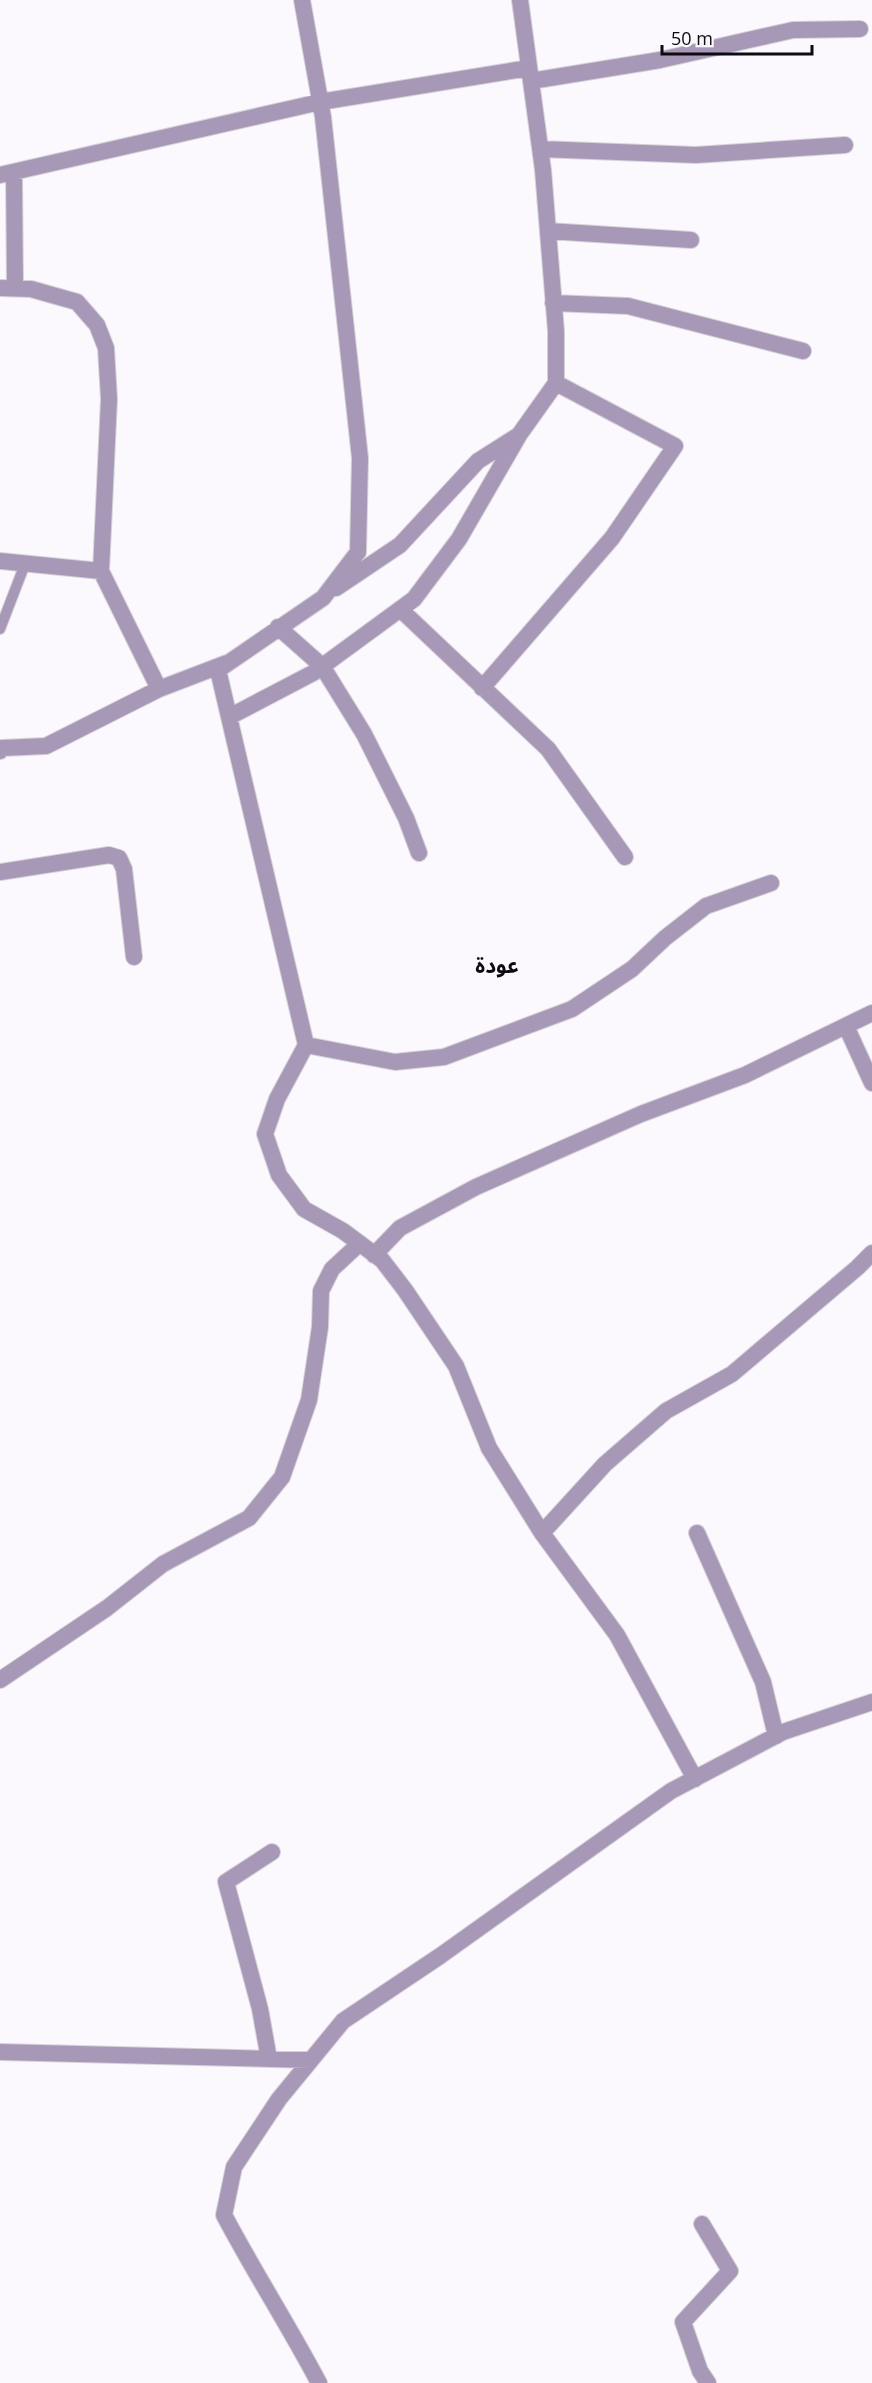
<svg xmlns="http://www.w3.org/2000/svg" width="872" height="2383" font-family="'Open Sans','Noto Sans Arabic',sans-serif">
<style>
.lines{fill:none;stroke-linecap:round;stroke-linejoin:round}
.service-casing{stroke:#d5d3d7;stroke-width:12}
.minor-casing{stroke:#d5d3d7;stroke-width:18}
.service{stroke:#a898b8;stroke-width:10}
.minor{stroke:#a898b8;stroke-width:16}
.labels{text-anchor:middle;stroke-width:4.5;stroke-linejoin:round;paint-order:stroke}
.neighbourhood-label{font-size:21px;font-weight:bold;fill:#0e0b11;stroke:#fbf9fd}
</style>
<rect width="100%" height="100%" fill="#fbf9fd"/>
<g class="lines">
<g class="service-casing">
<path id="service" d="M0 629 25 564"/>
</g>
<g class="minor-casing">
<path id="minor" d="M302 0 323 117 360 458 358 552 323 598 218 670 306 1045 277 1099 265 1134 279 1175 304 1209 343 1231 382 1260 405 1290 456 1366 489 1448 542 1533 617 1635 695 1779
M531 81 660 60 793 30 860 29
M540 149 696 155 845 145
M14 173 15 288
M0 175 320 102 529 68
M548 231 691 240
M0 288 31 289 77 302 97 325 106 348 109 399 101 571 159 689
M553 303 628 306 803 351
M0 561 101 571
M336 588 400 545 478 461 519 435 556 383V331L543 170 520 0
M400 609 548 749 625 857
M278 627 322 666 364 734 406 818 419 853
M482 688 612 538 675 446 556 383
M229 717 313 673 414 599 459 539 518 437
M0 751 2 748 46 746 159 689 227 663
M0 872 109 855 119 858 124 869 134 957
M846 1026 872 1083
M306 1045 395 1062 444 1057 572 1009 632 969 665 938 706 906 771 883
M374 1255 400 1228 476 1187 641 1114 745 1075 872 1013
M542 1533 605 1464 666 1411 732 1374 857 1268 872 1253
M697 1533 763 1682 776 1736
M0 1680 107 1608 163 1564 249 1518 282 1477 309 1400 320 1327 321 1291 332 1269 359 1244
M0 2052 311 2060
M269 2059 260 2009 226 1882 272 1852
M702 2224 730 2271 683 2322 700 2371 708 2383
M319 2383C289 2326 254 2272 224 2215L234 2167 279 2099 343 2021 440 1956 671 1791 783 1732 872 1702"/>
</g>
<use href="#service" class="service"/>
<use href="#minor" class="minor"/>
</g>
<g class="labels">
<g class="neighbourhood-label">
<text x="497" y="973">عودة</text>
</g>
</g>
<path d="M662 45v9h150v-9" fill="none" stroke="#0e0b11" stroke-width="3"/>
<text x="671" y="45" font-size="18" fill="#0e0b11" stroke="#fbf9fd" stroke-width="4.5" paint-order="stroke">50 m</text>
</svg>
